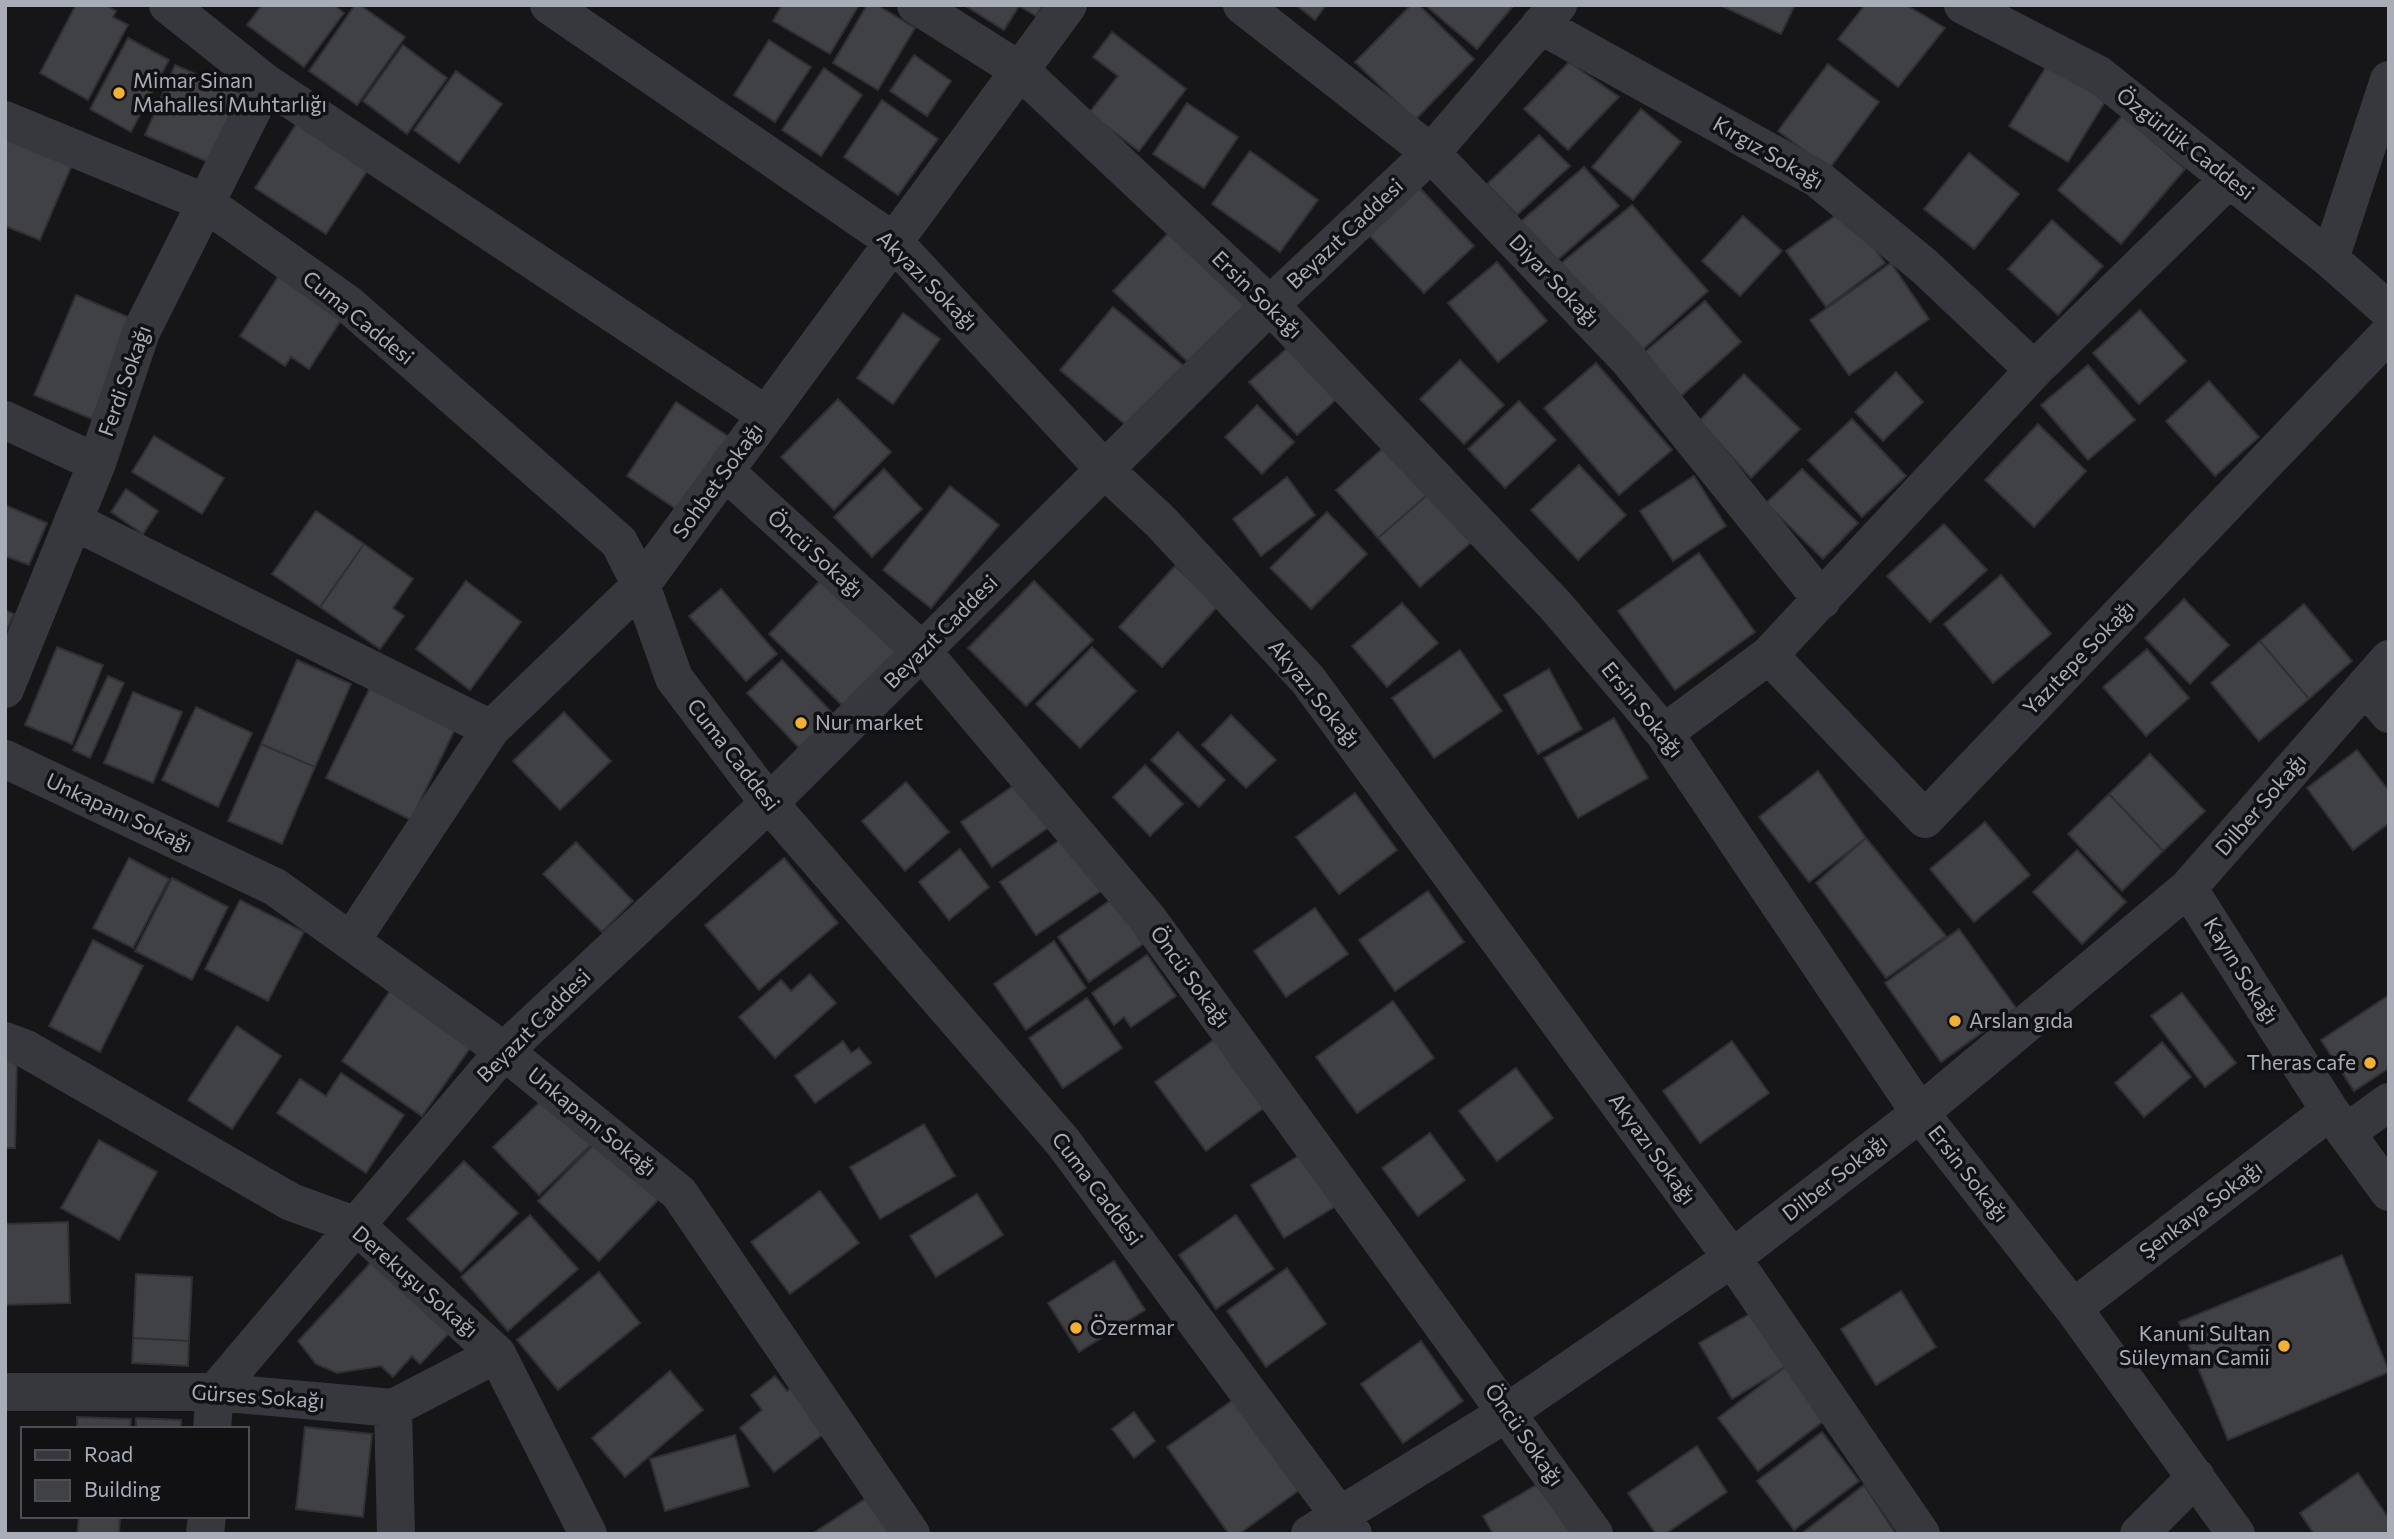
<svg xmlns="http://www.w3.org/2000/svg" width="2394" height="1539" font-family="Commissioner,sans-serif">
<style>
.building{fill:#404145;stroke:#303034;stroke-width:2}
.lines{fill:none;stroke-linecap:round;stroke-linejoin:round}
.minor{stroke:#37383d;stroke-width:38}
.poi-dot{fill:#f2b134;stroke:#111113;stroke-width:2.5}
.labels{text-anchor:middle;stroke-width:7;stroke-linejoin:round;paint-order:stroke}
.poi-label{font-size:21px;fill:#a8adb8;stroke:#111113;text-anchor:start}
.street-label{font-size:21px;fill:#a8adb8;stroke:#111113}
</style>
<rect width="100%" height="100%" fill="#161618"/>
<path class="building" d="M76 5H106L116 11 113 17 128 25 88 100 40 73Z
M262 5H334L344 13 304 67 247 25Z
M355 5H360L405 37 357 105 309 71Z
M782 5H859L830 54 773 21Z
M867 5H877L915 28 878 90 833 63Z
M964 5H1043L1036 16 1019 6 1004 30Z
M1296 5H1326L1315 20Z
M1411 5H1419L1474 59 1415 120 1355 62Z
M1425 5H1514L1477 49Z
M1720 5H1795L1781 34Z
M1865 5H1906L1945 28 1898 87 1838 39Z
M1112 32 1186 89 1139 151 1089 113 1118 76 1093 57Z
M128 38 169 60 131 132 90 109Z
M769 40 811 67 775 122 734 95Z
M403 45 447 78 407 134 363 101Z
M914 55 951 81 927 116 890 91Z
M2051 59 2109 95 2068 162 2009 126Z
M1569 62 1619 97 1568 150 1524 109Z
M1828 64 1879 102 1829 169 1778 131Z
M175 65 247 96 217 166 145 135Z
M824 68 862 95 821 156 782 130Z
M456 71 502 104 459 163 414 130Z
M882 100 938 139 898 195 844 157Z
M1187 103 1238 137 1204 188 1153 154Z
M1641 109 1681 142 1633 200 1592 167Z
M304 112 375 159 326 234 255 188Z
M2123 115 2185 169 2121 244 2058 190Z
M11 131 75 158 40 240 5 226V144Z
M1539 135 1570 166 1517 215 1487 184Z
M1250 151 1318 200 1280 252 1212 204Z
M1969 153 2019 194 1974 249 1924 209Z
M1584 167 1619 206 1554 263 1519 223Z
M1419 187 1474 246 1424 293 1369 235Z
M1632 205 1708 291 1639 353 1560 264Z
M1846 208 1885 263 1826 307 1786 251Z
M1743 216 1782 251 1740 296 1702 261Z
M2052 220 2103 266 2058 315 2008 269Z
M1174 227 1253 302 1192 366 1113 291Z
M1497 262 1547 321 1498 362 1448 303Z
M1891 263 1929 319 1849 375 1810 320Z
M283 269 347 311 309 369 291 357 285 366 240 336Z
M76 295 133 319 92 419 34 395Z
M1705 301 1741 342 1678 399 1640 356Z
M1113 307 1185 367 1132 430 1060 370Z
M2140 310 2186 361 2139 404 2093 353Z
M903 313 940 339 893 404 857 378Z
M1293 343 1340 396 1297 435 1249 382Z
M1460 360 1504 405 1464 444 1420 399Z
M1596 363 1672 450 1619 495 1544 408Z
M2088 365 2135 420 2088 460 2041 405Z
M1896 372 1923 402 1883 441 1855 412Z
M1744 374 1800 429 1751 478 1699 421Z
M2209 381 2259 437 2215 476 2166 421Z
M838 399 891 452 834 510 781 457Z
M1519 401 1556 440 1505 488 1468 449Z
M676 402 734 440 685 515 627 476Z
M1257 405 1294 442 1262 474 1225 437Z
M1852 419 1906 476 1862 517 1808 460Z
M2038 424 2086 471 2034 527 1985 480Z
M154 436 224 478 202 514 132 472Z
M1391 441 1433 490 1378 538 1336 490Z
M1579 465 1626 515 1578 560 1531 510Z
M884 469 922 509 872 557 834 517Z
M1802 469 1858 523 1823 559 1766 503Z
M1694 476 1726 526 1673 561 1640 511Z
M1287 477 1315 515 1261 556 1233 519Z
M950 486 999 525 931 608 883 570Z
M126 489 158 511 143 534 111 512Z
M1433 490 1475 539 1420 587 1378 538Z
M5 505 47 523 29 565 5 556Z
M316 511 364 544 320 607 272 574Z
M1327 512 1367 554 1311 609 1270 568Z
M1944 524 1987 570 1930 622 1887 576Z
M364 544 413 579 393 608 404 616 380 649 320 607Z
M1699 553 1755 632 1675 690 1618 611Z
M1175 566 1218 606 1162 667 1119 627Z
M2001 575 2051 634 1993 683 1944 624Z
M821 580 896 652 843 706 769 634Z
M466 581 521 622 470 690 416 649Z
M1034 581 1093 640 1026 706 968 648Z
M721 589 777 654 746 681 689 616Z
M2184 599 2229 645 2190 684 2145 638Z
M1402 603 1438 643 1387 687 1352 646Z
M2304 604 2352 661 2309 699 2260 641Z
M5 610 14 614 5 634Z
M2260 641 2309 699 2259 741 2211 683Z
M57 647 103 665 72 744 25 725Z
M1092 647 1136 691 1080 748 1036 704Z
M2147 649 2189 698 2146 736 2103 687Z
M1460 650 1502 711 1434 758 1392 698Z
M297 660 351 684 315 767 261 744Z
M782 660 836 717 801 750 747 693Z
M1549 669 1582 729 1538 754 1504 695Z
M108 676 124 683 90 758 73 750Z
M374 679 459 721 411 820 326 778Z
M133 692 182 712 153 783 104 763Z
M196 707 252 733 218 807 162 780Z
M564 712 611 761 560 810 513 761Z
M1231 715 1276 760 1246 788 1202 745Z
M1614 718 1648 778 1578 818 1544 758Z
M1178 732 1225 780 1199 807 1151 760Z
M261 744 315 767 282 844 228 821Z
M2357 750 2389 791V823L2353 850 2307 788Z
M2150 754 2205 811 2163 851 2109 794Z
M1145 765 1183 804 1150 836 1113 797Z
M1818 771 1866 838 1809 882 1759 817Z
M1022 780 1052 825 992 867 961 822Z
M906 782 949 832 905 871 862 821Z
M1355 793 1397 850 1339 894 1296 837Z
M2109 794 2163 851 2122 891 2068 834Z
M1985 822 2030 875 1974 922 1930 869Z
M1070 833 1107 887 1036 935 1000 882Z
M1866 838 1946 936 1886 978 1816 883Z
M576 842 633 901 602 932 543 874Z
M960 849 989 887 949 920 919 882Z
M2077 850 2126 902 2082 944 2033 892Z
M129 858 169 879 133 948 93 928Z
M784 858 838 923 759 990 705 925Z
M172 878 228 907 192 980 135 951Z
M1428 891 1464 942 1395 991 1359 940Z
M1112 899 1143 944 1089 982 1058 937Z
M240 900 304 932 268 1001 205 969Z
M1315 908 1348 954 1286 997 1254 951Z
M1959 929 2016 1008 1941 1062 1885 983Z
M93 940 143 966 100 1052 49 1026Z
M1054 941 1086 988 1026 1030 994 984Z
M1147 955 1176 996 1131 1027 1124 1017 1114 1025 1092 993Z
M810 974 836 1003 775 1058 739 1017 781 980 791 991Z
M392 988 473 1044 422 1116 342 1061Z
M2182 993 2236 1063 2205 1087 2151 1016Z
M2389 995V1068L2354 1091 2321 1040Z
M1087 998 1122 1048 1063 1088 1029 1038Z
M1393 1001 1434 1058 1357 1113 1316 1057Z
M237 1026 281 1056 232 1129 188 1100Z
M1215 1039 1265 1107 1206 1151 1155 1082Z
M843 1041 851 1053 859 1048 871 1063 815 1103 795 1076Z
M1732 1041 1769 1093 1700 1143 1663 1091Z
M2162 1042 2191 1077 2144 1117 2115 1083Z
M5 1058 17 1061 15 1148H5Z
M1516 1068 1553 1118 1497 1161 1459 1111Z
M341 1073 404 1115 366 1173 277 1113 300 1079 326 1096Z
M548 1094 594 1142 539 1195 493 1147Z
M924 1124 955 1176 880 1219 850 1167Z
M1430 1133 1465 1180 1418 1216 1382 1168Z
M601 1137 661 1197 599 1261 538 1201Z
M99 1140 157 1172 119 1240 61 1208Z
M1308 1150 1341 1203 1284 1238 1251 1185Z
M464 1161 518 1213 461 1272 407 1219Z
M820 1191 859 1243 790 1294 751 1242Z
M977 1194 1003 1235 936 1277 910 1236Z
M530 1215 578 1269 508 1331 461 1277Z
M1236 1215 1274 1269 1216 1309 1179 1255Z
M68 1222 70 1303 5 1305V1224Z
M2342 1255 2389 1372 2228 1440 2179 1322Z
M375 1258 452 1330 420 1364 412 1356 393 1377 381 1366 337 1373 316 1364 298 1341Z
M1114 1261 1145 1310 1079 1352 1048 1303Z
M1287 1268 1326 1324 1266 1367 1227 1311Z
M599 1272 640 1323 558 1390 517 1340Z
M136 1274 192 1277 189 1341 133 1338Z
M1901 1291 1936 1347 1876 1385 1841 1329Z
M1753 1312 1785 1367 1732 1399 1699 1343Z
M133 1338 189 1341 188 1366 132 1363Z
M1421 1341 1463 1401 1403 1443 1361 1384Z
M1785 1367 1825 1420 1758 1471 1718 1418Z
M670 1371 703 1410 625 1477 592 1438Z
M775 1376 787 1391 797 1383 831 1428 774 1472 740 1428 762 1410 751 1395Z
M1237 1397 1302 1488 1239 1534H1229L1167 1447Z
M1134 1412 1155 1441 1134 1458 1112 1429Z
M77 1417 131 1419 130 1429H77Z
M136 1418 181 1420V1429H136Z
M305 1427 372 1434 363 1517 296 1509Z
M1822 1432 1859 1481 1794 1530 1757 1481Z
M735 1435 749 1486 665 1511 650 1459Z
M1697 1446 1727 1492 1665 1534H1656L1628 1493Z
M2358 1473 2389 1519V1534H2314L2300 1513Z
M1545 1480 1576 1534H1493L1483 1516Z
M1864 1485 1896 1534H1801Z
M874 1493 901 1534H812Z
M79 1516 120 1517 119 1534H77Z"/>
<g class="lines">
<path class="minor" d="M168 5 266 83 766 415
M549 5 893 241 1105 470 1160 521 1308 680 1732 1258 1921 1534
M916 5 1022 72 1270 305 1555 605 1664 733 1920 1113 2073 1308 2236 1534
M1242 5 1431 153 1628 359 1822 600
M1963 5 2099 75 2330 259 2389 311
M1540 25 1818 179 1924 266 2034 370
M5 120 204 202 348 304 619 542 641 585 674 678 769 803 1063 1142 1353 1534
M2330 259 2389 80
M5 420 97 463
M726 472 922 651 1148 919 1594 1534
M73 521 491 729
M1769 655 1925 819 2389 333
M2365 686 2389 714
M5 689 97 463 141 332 266 83
M1664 733 1769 655 2034 370 2229 179
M5 759 275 887 504 1051 679 1193 911 1534
M2188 888 2330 1111 2389 1192
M351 941 491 729 641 585 1068 5
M5 1041 26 1049 291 1202 357 1226 497 1354 588 1534
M2346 1133 2389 1102
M2073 1308 2330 1111
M5 1392H215L393 1408 497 1354
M393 1408 396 1534
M212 1429 215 1392 504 1051 769 803 1270 305 1431 153 1558 5
M205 1534 207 1516
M1310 1534 1508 1412 1732 1258 1920 1113 2188 888 2389 659
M2139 1534 2196 1477"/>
</g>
<g class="poi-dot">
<circle cx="119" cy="93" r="7"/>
<circle cx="801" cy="723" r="7"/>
<circle cx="1955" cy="1021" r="7"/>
<circle cx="2370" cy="1063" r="7"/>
<circle cx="1076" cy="1328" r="7"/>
<circle cx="2284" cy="1346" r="7"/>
</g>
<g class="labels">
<g class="poi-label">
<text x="133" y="88">Mimar Sinan<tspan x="133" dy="24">Mahallesi Muhtarlığı</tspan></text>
<text x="815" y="730">Nur market</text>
<text x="1969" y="1028">Arslan gıda</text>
<text x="2356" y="1070" text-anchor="end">Theras cafe</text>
<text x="1090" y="1335">Özermar</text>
<text x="2270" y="1341" text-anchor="end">Kanuni Sultan<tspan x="2270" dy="24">Süleyman Camii</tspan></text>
</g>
<g class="street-label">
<text transform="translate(2185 144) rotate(38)" y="7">Özgürlük Caddesi</text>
<text transform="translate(1768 153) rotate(30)" y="7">Kırgız Sokağı</text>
<text transform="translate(1345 234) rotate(-43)" y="7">Beyazıt Caddesi</text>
<text transform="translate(927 281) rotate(45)" y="7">Akyazı Sokağı</text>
<text transform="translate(1554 281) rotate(46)" y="7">Diyar Sokağı</text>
<text transform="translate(1257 295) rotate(44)" y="7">Ersin Sokağı</text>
<text transform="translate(358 318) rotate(39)" y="7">Cuma Caddesi</text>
<text transform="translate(125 381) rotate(-70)" y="7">Ferdi Sokağı</text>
<text transform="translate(718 481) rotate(-54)" y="7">Sohbet Sokağı</text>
<text transform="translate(815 554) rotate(42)" y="7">Öncü Sokağı</text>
<text transform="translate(941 632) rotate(-45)" y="7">Beyazıt Caddesi</text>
<text transform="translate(2079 658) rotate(-46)" y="7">Yazıtepe Sokağı</text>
<text transform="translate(1314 694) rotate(51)" y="7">Akyazı Sokağı</text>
<text transform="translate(1642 710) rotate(51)" y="7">Ersin Sokağı</text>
<text transform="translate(733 755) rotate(52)" y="7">Cuma Caddesi</text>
<text transform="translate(2261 805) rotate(-49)" y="7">Dilber Sokağı</text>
<text transform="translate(119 813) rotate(25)" y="7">Unkapanı Sokağı</text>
<text transform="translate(2241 971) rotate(58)" y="7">Kayın Sokağı</text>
<text transform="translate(1190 977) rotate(54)" y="7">Öncü Sokağı</text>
<text transform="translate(534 1026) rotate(-45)" y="7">Beyazıt Caddesi</text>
<text transform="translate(592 1122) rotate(39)" y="7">Unkapanı Sokağı</text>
<text transform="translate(1652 1149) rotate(54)" y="7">Akyazı Sokağı</text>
<text transform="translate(1968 1174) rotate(52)" y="7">Ersin Sokağı</text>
<text transform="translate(1835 1178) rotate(-38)" y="7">Dilber Sokağı</text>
<text transform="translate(1097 1189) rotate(53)" y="7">Cuma Caddesi</text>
<text transform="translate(2201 1210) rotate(-37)" y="7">Şenkaya Sokağı</text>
<text transform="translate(415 1282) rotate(41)" y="7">Derekuşu Sokağı</text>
<text transform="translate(258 1397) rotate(4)" y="7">Gürses Sokağı</text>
<text transform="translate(1524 1435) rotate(55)" y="7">Öncü Sokağı</text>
</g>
</g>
<rect width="2394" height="1539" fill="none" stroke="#a8adb8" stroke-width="14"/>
<rect x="21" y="1427" width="228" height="91" fill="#111113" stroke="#4d4f55" stroke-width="2"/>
<rect x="35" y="1450" width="35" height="10" fill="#37383d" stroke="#4d4f55" stroke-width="2"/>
<text x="84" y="1462" font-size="21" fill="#a8adb8">Road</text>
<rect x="35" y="1480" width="35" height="21" fill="#404145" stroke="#4d4f55" stroke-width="2"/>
<text x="84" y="1497" font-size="21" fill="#a8adb8">Building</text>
</svg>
